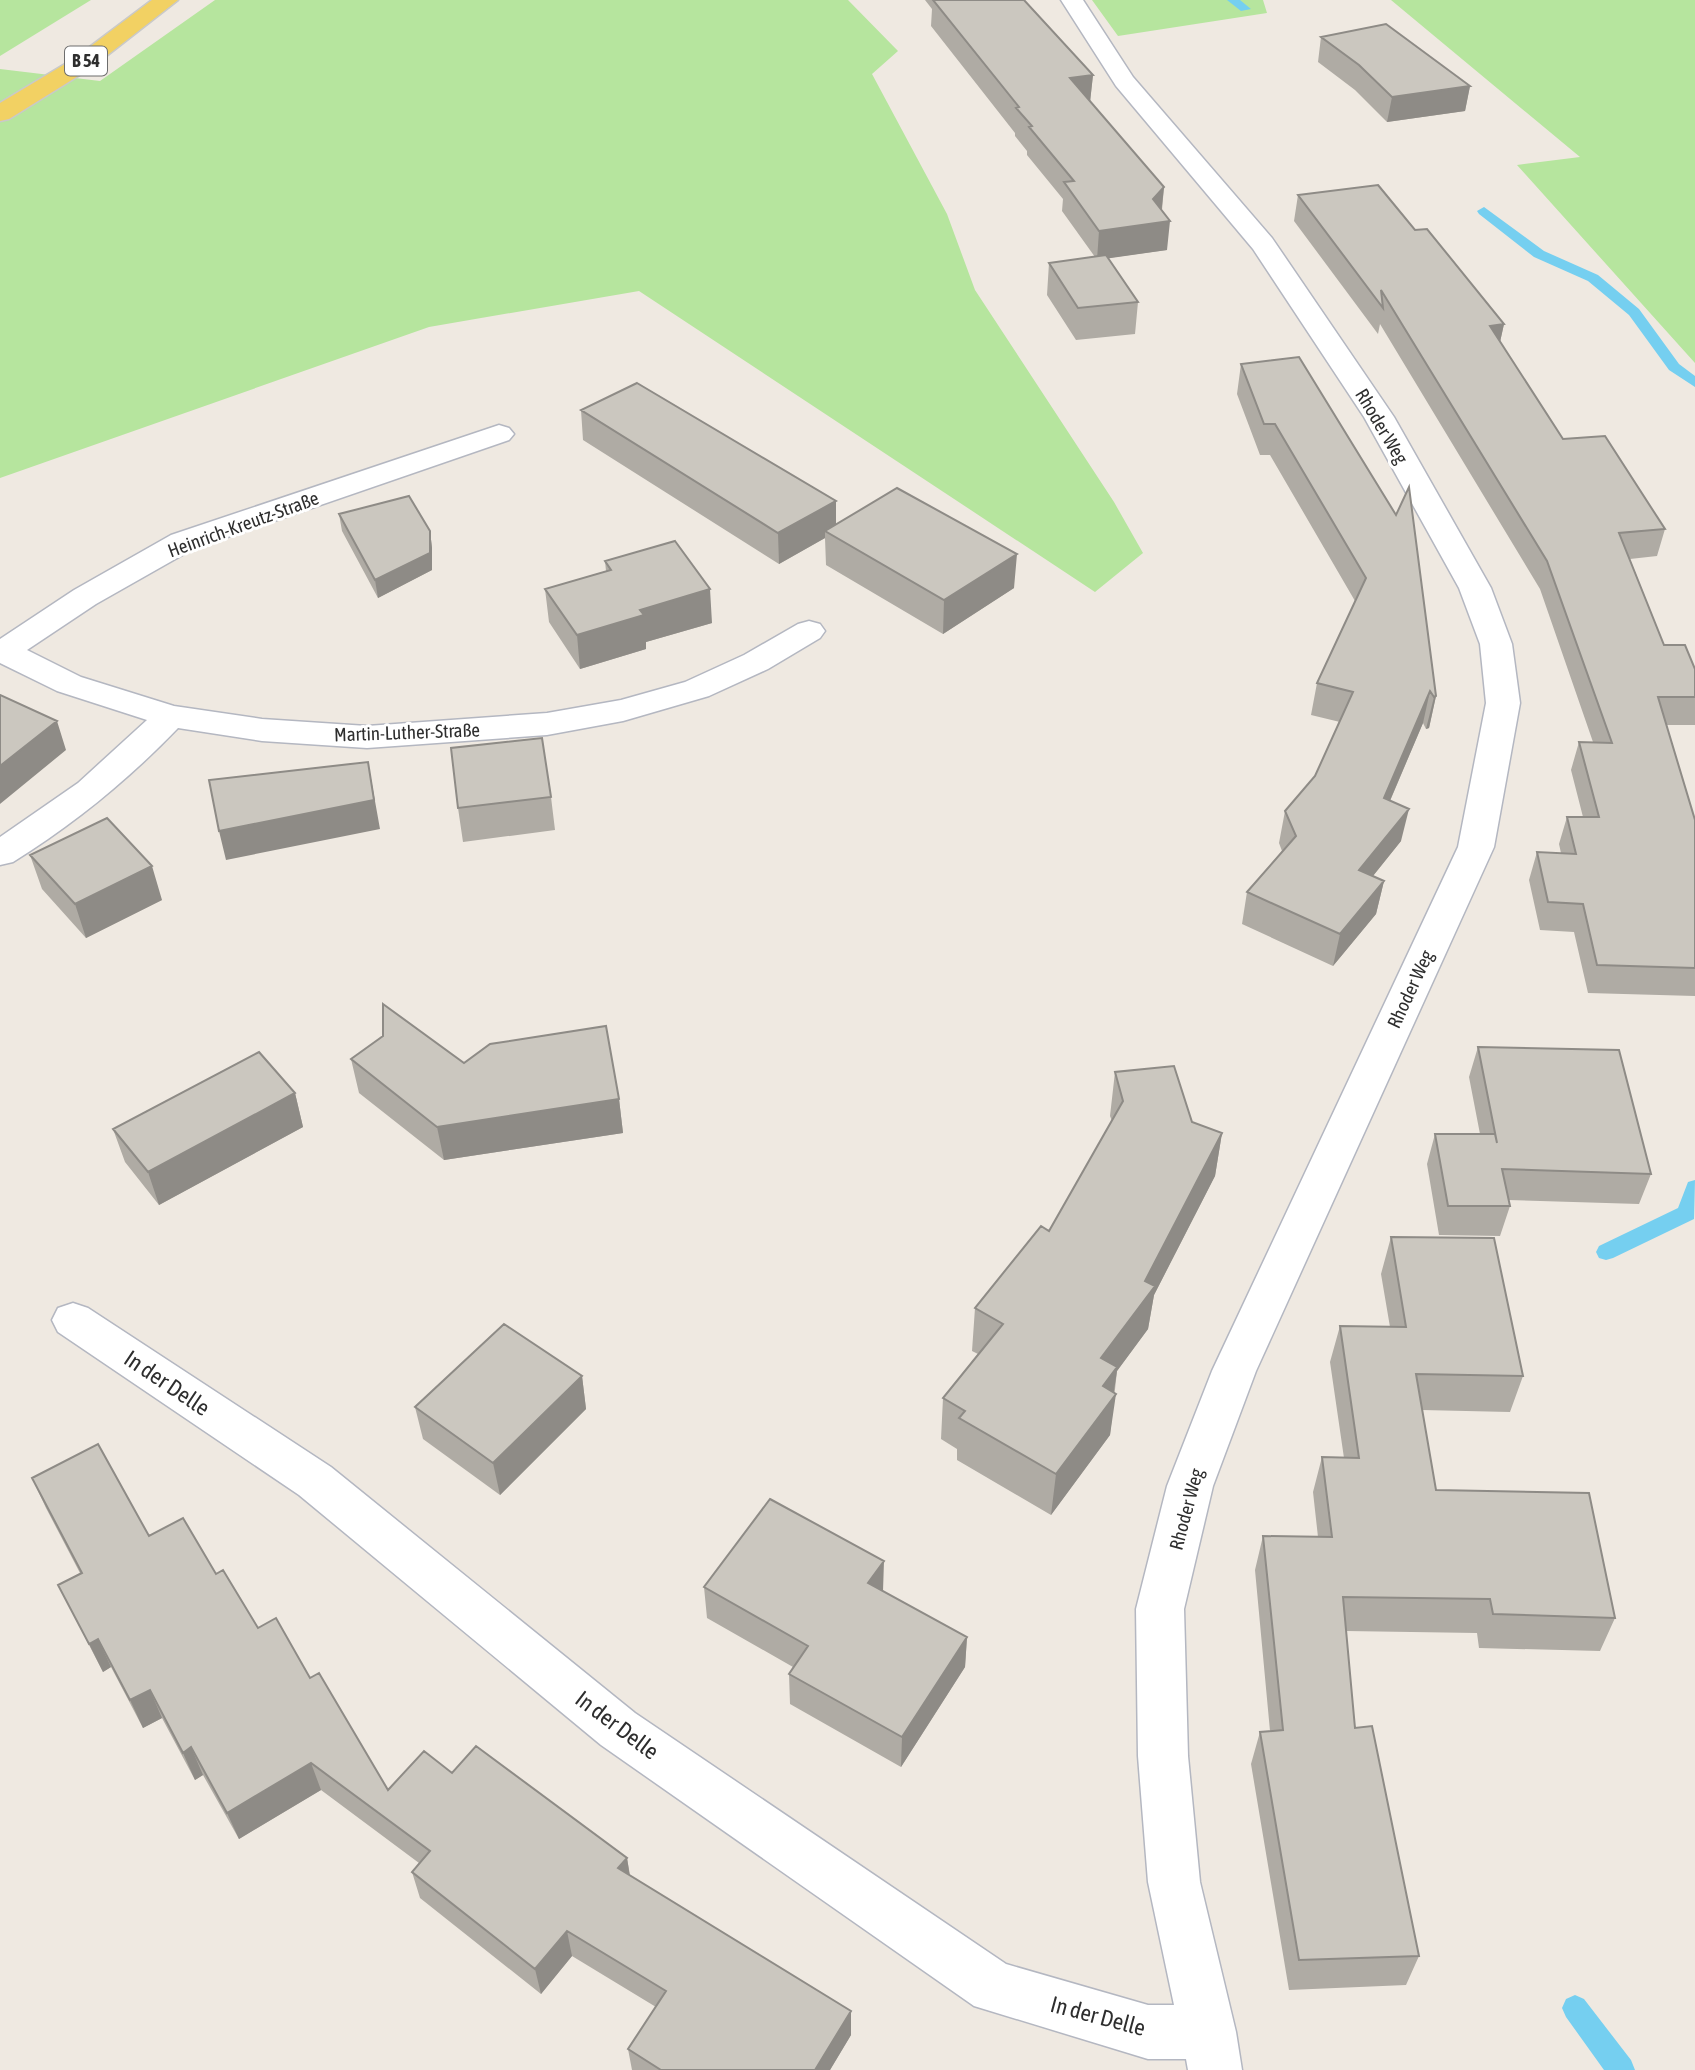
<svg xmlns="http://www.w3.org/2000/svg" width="1695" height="2070" font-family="'Asap Condensed',sans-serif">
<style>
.green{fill:#b6e59e}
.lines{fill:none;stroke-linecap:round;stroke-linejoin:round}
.stream{fill:#75cff0;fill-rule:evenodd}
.street-casing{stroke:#b4b7c1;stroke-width:3}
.primary-casing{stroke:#c9c9c9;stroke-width:3}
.street{fill:#fff;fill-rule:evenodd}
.primary{fill:#f2d163;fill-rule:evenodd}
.wall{fill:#afaba4}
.shaded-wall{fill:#8e8b86}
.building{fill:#cbc7bf;stroke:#8e8b86;stroke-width:2}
.labels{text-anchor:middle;stroke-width:6;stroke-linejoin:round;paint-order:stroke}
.shield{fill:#fff;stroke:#6d6d6d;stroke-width:2}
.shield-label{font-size:18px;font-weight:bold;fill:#2e2e2e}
.street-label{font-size:19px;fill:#2e2e2e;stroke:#fff}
.near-street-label{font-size:23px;fill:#2e2e2e;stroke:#fff}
</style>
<rect width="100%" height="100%" fill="#efe9e1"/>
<path class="green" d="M0 0H91L0 56Z
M215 0H848L898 51 872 74 947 214 975 290 1114 502 1143 553 1095 592 639 291 429 327 0 478V69L100 81Z
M1092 0H1263L1267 13 1118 36Z
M1391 0H1695V363L1517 165 1580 157Z"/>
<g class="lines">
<path class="stream" d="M1227 0H1240L1251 9 1241 11Z
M1484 207 1544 251 1598 275 1639 309 1679 364 1695 376V387L1669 370 1629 315 1588 281 1534 257 1479 214 1477 211Z
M1695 1180 1694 1219 1613 1258 1606 1260 1599 1258 1596 1252 1599 1246 1678 1208 1688 1182Z
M1575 1995 1584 1999 1631 2060 1635 2070H1604L1566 2017 1562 2008 1566 1999Z"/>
<g class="street-casing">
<path id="street" d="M1061 0H1083L1133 77 1272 238 1394 417 1491 588 1512 644 1520 703 1494 847 1256 1371 1213 1486 1184 1609 1188 1756 1200 1882 1236 2032 1242 2070H1188L1186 2059H1148L974 2006 601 1745 299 1495 58 1332 52 1320 58 1308 73 1303 88 1308 331 1467 635 1713 1006 1964 1148 2005H1174L1148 1882 1138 1756 1136 1609 1167 1486 1212 1371 1458 847 1486 703 1480 644 1459 588 1364 417 1253 249 1116 86Z
M499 425 509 428 514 434 509 440 193 549 96 604 27 650 81 677 174 706 262 719 367 726 547 713 621 700 685 682 744 655 798 624 809 621 820 624 825 631 820 638 768 669 709 696 623 721 547 735 367 748 262 741 178 728C128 780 74 824 13 862L0 865V837L78 783 147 720 57 691 0 663V639L74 590 171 535Z"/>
</g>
<g class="primary-casing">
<path id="primary" d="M152 0H178L91 68 9 119 0 121V103L75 58Z"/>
</g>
<use href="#street" class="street"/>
<use href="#primary" class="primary"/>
</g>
<path class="wall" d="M925 0H1024L1093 75 1090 102 1164 187 1162 210 1167 250 1108 258 1138 302 1135 334 1076 340 1047 295 1049 263 1095 257 1062 211 1063 199 1027 155V151L1015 136V133L931 26 932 9Z
M1321 37 1470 86 1465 111 1387 122 1355 90 1318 62Z
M1298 195 1415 230 1504 324 1500 342 1563 439 1665 529 1657 556 1630 559 1664 645 1695 669V725H1666L1695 820V996L1588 993 1574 932 1540 930 1529 880 1537 852 1561 853 1559 844 1567 817H1583L1571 770 1579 742H1593L1540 589 1380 324 1378 334 1294 221Z
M1241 364 1436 696 1429 728 1426 729 1423 723 1390 801 1401 841 1373 876 1384 881 1376 914 1333 966 1242 924 1247 892 1282 851 1279 843 1285 811 1315 776 1340 722 1311 715 1317 683 1355 601 1270 455H1260L1237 394Z
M581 410 836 525 1014 588 943 634 826 565 825 538 779 564 583 440Z
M339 514 430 531 432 548V570L378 598 342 531Z
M605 561 712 623 646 642V649L580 669 549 622 545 589 606 571Z
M551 797 555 830 463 842 458 808Z
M30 855 162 900 86 938 42 889Z
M1478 1047 1651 1174 1639 1204 1508 1200 1510 1206 1500 1236 1439 1235 1427 1164 1435 1134H1480L1469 1077Z
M351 1059 464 1063 619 1099 623 1133 444 1160 359 1093Z
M1115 1072 1192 1122 1222 1133 1215 1176 1154 1295 1148 1329 1117 1371 1110 1435 1051 1515 957 1460V1449L941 1439 943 1398 978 1354 972 1351 975 1308 1049 1231 1112 1121 1110 1116Z
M295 1093 303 1127 159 1205 125 1162 113 1129Z
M1391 1237 1523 1376 1510 1412 1422 1410 1436 1490 1615 1618 1600 1651 1479 1648 1477 1633 1346 1631 1355 1728 1419 1956 1406 1985 1289 1990 1251 1764 1260 1732 1270 1731 1255 1570 1263 1536 1318 1537 1313 1492 1322 1457 1344 1458 1330 1362 1340 1326 1390 1327 1381 1274Z
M582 1376 586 1409 500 1495 423 1439 415 1407Z
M32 1478 149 1536 216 1574 258 1628 310 1678 388 1790 452 1773 627 1858 630 1875 851 2035 830 2070H632L628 2049 656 2007 572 1956 541 1994 420 1898 412 1872 419 1863 321 1790 239 1839 203 1775 195 1780 162 1718 143 1728 111 1667 103 1672 58 1585 80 1573 46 1508Z
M704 1587 883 1592 967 1637 965 1667 901 1767 790 1704 789 1674 793 1667 707 1618Z"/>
<path class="shaded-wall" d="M1093 75 1090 102 1070 78Z
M1470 86 1465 111 1387 122 1392 97Z
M1164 187 1161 215 1170 221 1167 250 1097 260 1099 231 1153 199Z
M1504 324 1498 351 1490 326Z
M836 501V532L825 531V538L779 564 778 533Z
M430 531 432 548V570L378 598 375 580Z
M1017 554 1014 588 943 634 944 600Z
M710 589 712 623 646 642V649L580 669 577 635 640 610Z
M1430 691 1423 723 1377 831 1384 798Z
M1436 696 1429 728 1426 729 1434 697Z
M57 721 66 750 0 804V766Z
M368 762 380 829 226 860 219 831Z
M1409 809 1401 841 1352 902 1359 870Z
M152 866 162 900 86 938 75 904Z
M1384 881 1376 914 1333 966 1340 934Z
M295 1093 303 1127 159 1205 148 1172Z
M619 1099 623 1133 444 1160 437 1127Z
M1222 1133 1215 1176 1154 1295 1148 1329 1117 1371 1113 1397 1116 1394 1110 1435 1051 1515 1056 1474 1101 1358 1145 1281Z
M582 1376 586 1409 500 1495 493 1463Z
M884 1561 883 1591 868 1583Z
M967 1637 965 1667 901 1767 902 1737Z
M98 1639 111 1667 103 1672 89 1644Z
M150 1690 162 1718 143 1728 130 1700Z
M191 1747 203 1775 195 1780 183 1753Z
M311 1763 321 1790 239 1839 227 1813Z
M627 1858 631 1884 618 1868Z
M567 1931 572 1956 541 1994 535 1969Z
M851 2011V2035L830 2070H815Z"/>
<path class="building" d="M933 0H1024L1093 75 1070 78 1164 187 1153 199 1170 221 1099 231 1064 182 1074 181 1029 127 1032 126 1016 108 1019 107Z
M1386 24 1470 86 1392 97 1359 65 1321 37Z
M1378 185 1415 230 1427 229 1504 324 1490 326 1563 439 1605 436 1665 529 1619 533 1664 645H1685L1695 669V697H1658L1695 820V968L1597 965 1583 904 1548 902 1537 852 1576 854 1567 817H1599L1579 742 1612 743 1547 561 1381 290 1383 308 1298 195Z
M1106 255 1138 302 1078 308 1049 263Z
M1299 357 1396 515 1409 487 1436 696 1434 697 1430 691 1384 798 1409 809 1359 870 1384 881 1340 934 1247 892 1296 836 1285 811 1315 776 1353 692 1317 683 1366 578 1275 424H1264L1241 364Z
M637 383 836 501 778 533 581 410Z
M897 488 1017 554 944 600 825 531Z
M409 496 430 531V553L375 580 339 514Z
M675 541 710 589 640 610 644 615 577 635 545 589 611 570 605 561Z
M0 695 57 721 0 766Z
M542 738 551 797 458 808 451 748Z
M368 762 374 800 219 831 209 780Z
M107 818 152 866 75 904 30 855Z
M383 1004 464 1063 490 1044 606 1026 619 1099 437 1127 351 1059 383 1036Z
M1478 1047 1619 1050 1651 1174 1502 1169 1510 1206H1448L1435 1134H1495L1497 1143Z
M259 1052 295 1093 148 1172 113 1129Z
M1174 1066 1192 1122 1222 1133 1145 1281 1155 1286 1101 1358 1117 1367 1103 1386 1116 1394 1056 1474 959 1418 965 1411 943 1398 1003 1324 975 1308 1041 1226 1049 1231 1123 1101 1115 1072Z
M1391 1237 1494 1238 1523 1376 1416 1374 1436 1490 1589 1493 1615 1618 1493 1614 1490 1599 1343 1597 1355 1728 1372 1726 1419 1956 1299 1960 1260 1732 1283 1730 1263 1536 1332 1537 1322 1457 1359 1458 1340 1326 1406 1327Z
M504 1324 582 1376 493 1463 415 1407Z
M98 1444 149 1536 183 1518 216 1574 223 1570 258 1628 276 1618 310 1678 319 1673 388 1790 424 1751 452 1773 476 1746 627 1858 618 1868 851 2011 815 2070H661L628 2049 666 1991 567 1931 535 1969 412 1872 430 1851 311 1763 227 1813 191 1747 183 1753 150 1690 130 1700 98 1639 89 1644 58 1585 82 1573 32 1478Z
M770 1499 884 1561 868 1583 967 1637 902 1737 789 1674 808 1646 704 1587Z"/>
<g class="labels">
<rect class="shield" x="65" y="46.5" width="42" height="29" rx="5"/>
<g class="shield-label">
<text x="86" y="67">B 54</text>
</g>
<g class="street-label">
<text transform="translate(1382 426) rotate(59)" y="7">Rhoder Weg</text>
<text transform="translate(243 524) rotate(-20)" y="7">Heinrich-Kreutz-Straße</text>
<text transform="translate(407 732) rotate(-2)" y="7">Martin-Luther-Straße</text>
<text transform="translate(1410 989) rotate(-65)" y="7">Rhoder Weg</text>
<text transform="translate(1186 1509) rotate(-75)" y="7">Rhoder Weg</text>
</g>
<g class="near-street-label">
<text transform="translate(167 1383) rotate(34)" y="8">In der Delle</text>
<text transform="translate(617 1725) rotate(37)" y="8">In der Delle</text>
<text transform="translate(1098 2016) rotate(15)" y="8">In der Delle</text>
</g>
</g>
</svg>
